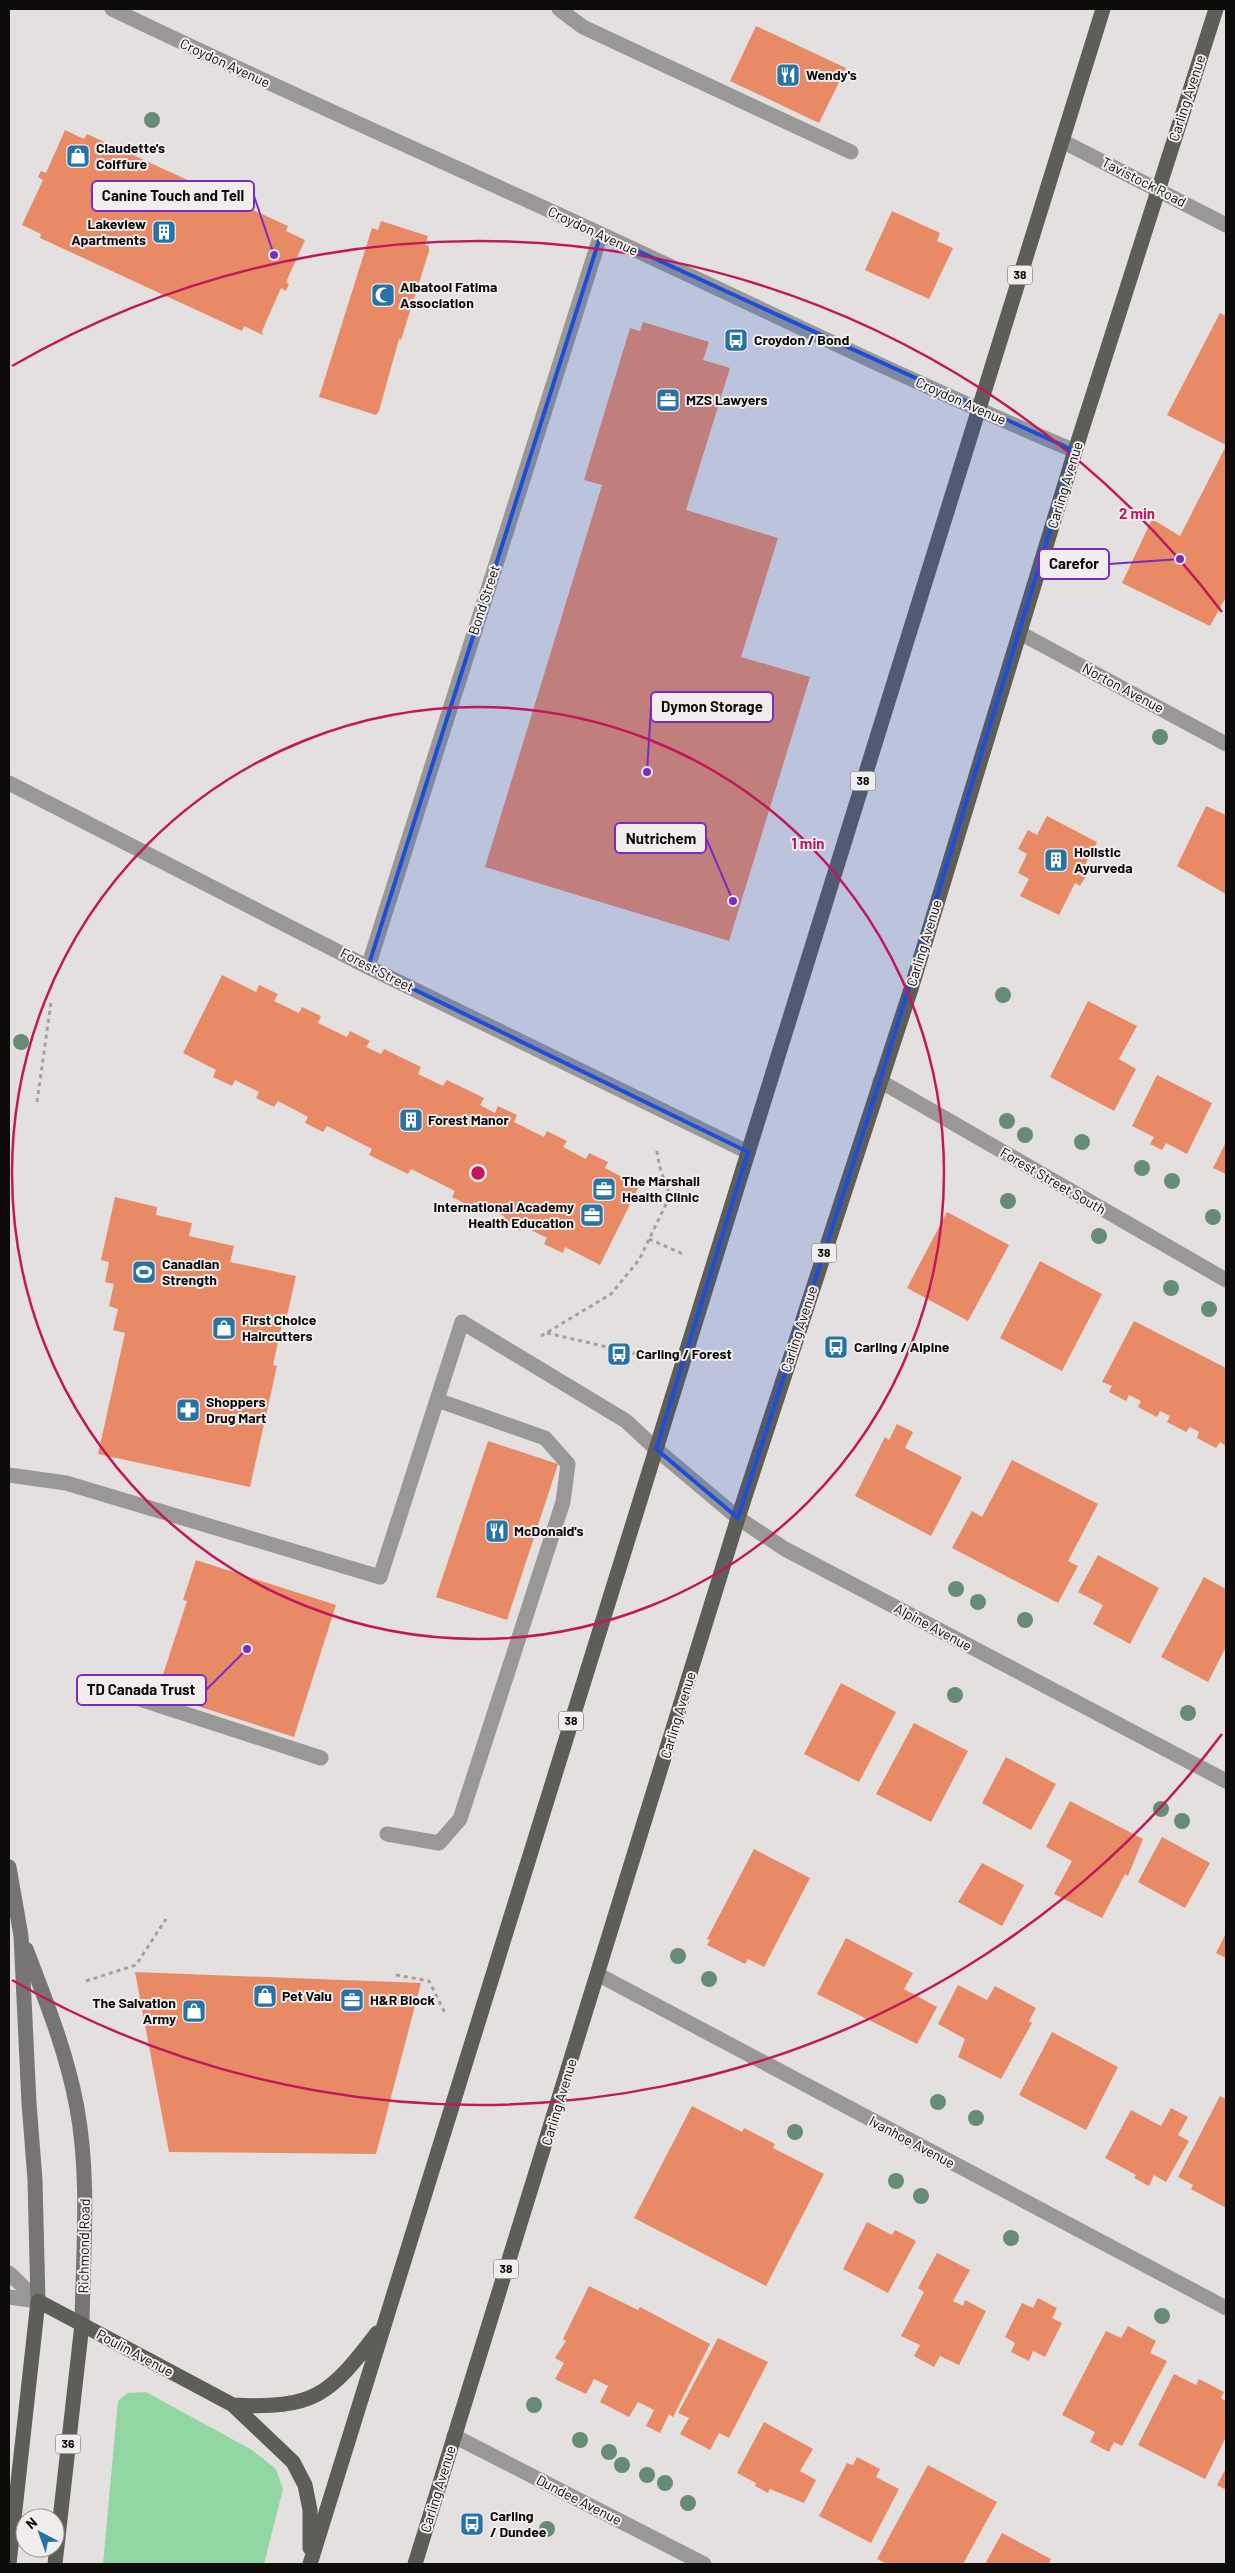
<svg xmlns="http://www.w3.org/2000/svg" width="1235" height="2573" font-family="Barlow,sans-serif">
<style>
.green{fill:#92d7a3}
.building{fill:#e98a67}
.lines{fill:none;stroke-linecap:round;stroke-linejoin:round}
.path{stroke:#a3a09f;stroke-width:3;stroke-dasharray:4 4;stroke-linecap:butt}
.service{stroke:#999897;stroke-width:15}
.minor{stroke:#999897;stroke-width:15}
.secondary{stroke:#767573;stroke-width:15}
.primary{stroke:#5d5d5a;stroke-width:15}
.tree{fill:#678c75}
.marked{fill:#1d4ed8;fill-opacity:0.2;stroke:#1d4ed8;stroke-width:4;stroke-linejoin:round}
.ring{fill:none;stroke:#c2185b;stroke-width:2.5}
.labels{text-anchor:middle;stroke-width:4;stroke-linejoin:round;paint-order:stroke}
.shield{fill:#f1edec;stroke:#51504e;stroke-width:1}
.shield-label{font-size:12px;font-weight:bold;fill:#0d0c0b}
.street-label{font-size:14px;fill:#0d0c0b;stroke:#f1edec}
.poi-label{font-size:14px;font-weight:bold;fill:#0d0c0b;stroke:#f1edec;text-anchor:start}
.centre{fill:#c2185b;stroke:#f1edec;stroke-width:2.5}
.ring-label{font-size:15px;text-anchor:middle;font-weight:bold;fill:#c2185b;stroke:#f1edec;stroke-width:4;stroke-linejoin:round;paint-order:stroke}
.leader{fill:none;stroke:#7b2cbf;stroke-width:2}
.callout-dot{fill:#7b2cbf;stroke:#f1edec;stroke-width:2}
.callout{fill:#f1edec;stroke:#7b2cbf;stroke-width:2}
.callout-label{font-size:15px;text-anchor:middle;font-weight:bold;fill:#0d0c0b}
</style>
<rect width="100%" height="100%" fill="#e4e0df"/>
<path class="green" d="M146 2392 252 2450 276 2469 283 2489 264 2564H103L118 2401 128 2393Z"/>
<path class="building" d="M756 26 846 68 819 123 730 81Z
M65 130 84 139 87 134 288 226 286 231 305 240 286 282 289 284 286 291 281 288 262 331 263 335 244 326 242 331 40 238 41 234 22 225 43 180 38 177 41 171 46 173Z
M892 211 940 233 937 241 953 248 929 299 865 270Z
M381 221 428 236 425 245 429 246V251L401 340 399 339 379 411 376 415 319 397 372 228 378 230Z
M1220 313 1226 316V445L1167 415Z
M643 322 709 342 703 360 730 368 686 510 778 538 741 657 810 677 729 941 485 867 602 485 584 480 630 328 640 331Z
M1226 446V597L1210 626 1122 583 1152 519 1180 536Z
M1206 806 1226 815V894L1177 866Z
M1047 816 1097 842 1084 867 1090 869 1080 886 1075 883 1059 915 1020 896 1029 879 1018 873 1027 854 1018 849 1028 830 1037 835Z
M222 975 256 992 259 985 278 994 274 1001 299 1013 302 1007 321 1016 318 1023 347 1037 350 1031 370 1041 366 1047 381 1054 384 1049 421 1067 418 1074 443 1086 447 1080 484 1098 480 1105 495 1113 498 1106 517 1115 514 1122 544 1137 547 1131 567 1141 563 1147 586 1159 589 1153 608 1162 605 1168 639 1186 600 1265 565 1247 563 1253 544 1244 547 1238 523 1226 520 1231 501 1222 504 1216 474 1202 472 1207 452 1197 455 1191 411 1169 408 1174 369 1155 372 1149 327 1126 323 1132 305 1123 308 1117 278 1101 274 1107 256 1098 259 1092 235 1080 232 1086 213 1077 216 1070 183 1053Z
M1088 1001 1137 1026 1119 1059 1136 1069 1114 1111 1050 1077Z
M1157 1075 1212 1103 1187 1154 1166 1143 1162 1150 1150 1144 1154 1137 1132 1126Z
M1226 1142V1174L1213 1168Z
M115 1197 157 1207 156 1215 192 1223 189 1236 234 1246 230 1262 296 1276 287 1316 284 1315 273 1365 277 1366 250 1487 98 1454 125 1333 113 1330 118 1309 109 1306 114 1284 105 1282 109 1262 101 1260Z
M947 1212 1009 1245 968 1321 907 1288Z
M1040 1261 1102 1294 1062 1371 1000 1338Z
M1134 1321 1226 1368V1446L1220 1442 1216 1448 1197 1438 1199 1432 1190 1427 1186 1432 1167 1422 1170 1416 1160 1411 1157 1417 1138 1407 1141 1401 1129 1395 1126 1401 1109 1392 1112 1386 1102 1382Z
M897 1424 913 1432 905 1448 962 1477 931 1536 855 1496 885 1437 889 1440Z
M488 1441 558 1464 507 1620 436 1597Z
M1012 1460 1098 1504 1068 1561 1078 1566 1058 1603 952 1548 972 1511 982 1517Z
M1098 1555 1159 1588 1130 1644 1093 1624 1103 1605 1078 1592Z
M196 1560 336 1605 294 1737 157 1693 187 1601 183 1600Z
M1204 1577 1226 1589V1647L1208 1682 1161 1657Z
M841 1683 896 1712 859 1782 804 1754Z
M914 1723 968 1751 931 1822 876 1794Z
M1006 1757 1056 1784 1031 1830 982 1803Z
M1070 1801 1143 1839 1128 1876 1125 1874 1102 1918 1054 1894 1072 1861 1046 1847Z
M1162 1837 1210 1863 1185 1908 1138 1882Z
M754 1849 810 1878 764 1967 748 1959 745 1964 707 1945 710 1940 707 1939Z
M982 1863 1024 1885 1002 1926 958 1902Z
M1226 1933V1958L1216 1953Z
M846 1938 913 1973 904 1989 937 2007 917 2044 817 1994Z
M135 1972 421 1983 376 2154 169 2152Z
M958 1985 987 2000 995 1986 1036 2008 1029 2021 1032 2023 1001 2079 958 2057 965 2039 938 2024Z
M1052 2032 1118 2067 1086 2130 1019 2095Z
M1220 2096 1226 2099V2208L1191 2189 1193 2185 1178 2177Z
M692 2106 742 2132 744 2128 775 2144 773 2148 824 2174 766 2286 634 2218Z
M1171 2108 1188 2117 1178 2135 1189 2141 1166 2182 1154 2175 1149 2186 1134 2178 1136 2175 1105 2158 1131 2110 1161 2126Z
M867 2222 892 2235 895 2230 916 2241 888 2293 843 2269Z
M937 2253 970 2270 953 2301 963 2306 965 2300 986 2311 959 2365 940 2356 934 2367 914 2356 920 2345 901 2336 924 2292 918 2288Z
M589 2286 638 2310 640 2307 710 2344 673 2417 669 2414 660 2433 646 2426 654 2410 638 2402 629 2417 600 2402 608 2386 594 2379 586 2394 555 2379 564 2363 555 2358 566 2341 563 2339Z
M1038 2298 1057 2308 1052 2318 1062 2323 1045 2357 1033 2351 1029 2361 1011 2352 1015 2343 1005 2337 1022 2303 1033 2308Z
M1128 2326 1156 2341 1150 2353 1167 2361 1122 2446 1114 2442 1109 2452 1090 2442 1095 2432 1062 2415 1106 2331 1121 2338Z
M718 2338 768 2362 729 2438 719 2433 710 2450 680 2434 689 2418 678 2413Z
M1174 2374 1196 2385 1199 2379 1224 2392 1221 2398 1226 2401V2437L1205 2479 1138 2445Z
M764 2422 813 2449 800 2471 816 2480 804 2503 770 2489 768 2493 755 2486 756 2483 737 2473Z
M857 2457 880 2469 876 2477 899 2489 871 2543 819 2516 847 2463 853 2465Z
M928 2465 997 2502 963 2564H887L877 2559Z
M1226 2468V2490L1217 2485Z
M1002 2533 1051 2559 1049 2564H985Z"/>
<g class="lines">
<path class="path" d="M37 1102 51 1002
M649 1239 683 1254
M547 1333 646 1356
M541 1336 611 1294 639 1260 670 1196 660 1168 656 1147
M396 1975 429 1981 445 2013
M86 1981 136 1965 166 1919"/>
<path class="service" d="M559 9 583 27 851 152
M9 1475 66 1483 380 1577 462 1322 626 1421 656 1449
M109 1689 321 1758
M387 1834 439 1843 460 1819 563 1502 568 1464 545 1438 437 1400"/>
<path class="minor" d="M112 9C274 87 438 159 601 234 759 307 915 384 1075 451
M1062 141 1226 225
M1020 633 1226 744
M9 783 368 967 748 1152
M368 967 601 234
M880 1081 1226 1280
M656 1449 738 1518 785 1549 1226 1781
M599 1975 1226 2308
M9 2273 38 2301
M9 2297 38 2301
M454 2436 704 2564"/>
<path class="secondary" d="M9 1867 21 1936 29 2103 35 2180 38 2301
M26 1949C46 2001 67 2053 77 2108 90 2179 83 2252 82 2324"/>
<path class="primary" d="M233 2405C314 2409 329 2396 377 2333
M9 2564 38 2301 233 2405 293 2462 305 2485 310 2510V2548
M55 2564 82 2324
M310 2564 1103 9
M415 2564 738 1518 911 989 1075 451 1216 9"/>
</g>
<g class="tree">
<circle cx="152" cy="120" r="8"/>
<circle cx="1160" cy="737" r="8"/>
<circle cx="1003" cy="995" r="8"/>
<circle cx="21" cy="1042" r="8"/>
<circle cx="1007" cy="1121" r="8"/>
<circle cx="1025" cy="1135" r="8"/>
<circle cx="1082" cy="1142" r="8"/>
<circle cx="1142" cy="1168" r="8"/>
<circle cx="1172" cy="1181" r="8"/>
<circle cx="1008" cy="1201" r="8"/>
<circle cx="1213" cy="1217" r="8"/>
<circle cx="1099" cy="1236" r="8"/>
<circle cx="1171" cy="1288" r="8"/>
<circle cx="1209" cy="1309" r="8"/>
<circle cx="956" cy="1589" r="8"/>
<circle cx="978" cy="1602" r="8"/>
<circle cx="1025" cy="1620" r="8"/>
<circle cx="955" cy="1695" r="8"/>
<circle cx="1188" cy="1713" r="8"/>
<circle cx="1161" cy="1809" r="8"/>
<circle cx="1182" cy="1821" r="8"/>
<circle cx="678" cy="1956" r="8"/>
<circle cx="709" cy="1979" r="8"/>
<circle cx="938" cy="2102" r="8"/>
<circle cx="976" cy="2118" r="8"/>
<circle cx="795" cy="2132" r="8"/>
<circle cx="896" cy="2181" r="8"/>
<circle cx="921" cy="2196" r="8"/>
<circle cx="1011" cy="2238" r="8"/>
<circle cx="1162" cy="2316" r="8"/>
<circle cx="534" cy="2405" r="8"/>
<circle cx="580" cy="2440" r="8"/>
<circle cx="609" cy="2452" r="8"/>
<circle cx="622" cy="2465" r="8"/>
<circle cx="647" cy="2475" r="8"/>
<circle cx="665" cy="2483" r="8"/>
<circle cx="688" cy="2503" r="8"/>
<circle cx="547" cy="2529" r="8"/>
</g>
<path class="marked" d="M601 234 1075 451 880 1081 738 1518 656 1449 748 1152 368 967Z"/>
<g class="ring">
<circle cx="478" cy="1173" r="466"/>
<path d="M1222 1734A932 932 0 0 1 12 1980M12 366A932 932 0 0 1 1222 612"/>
</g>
<defs>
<g id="restaurant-square" transform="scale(1.25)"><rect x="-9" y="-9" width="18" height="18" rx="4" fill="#2873a6" stroke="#f1edec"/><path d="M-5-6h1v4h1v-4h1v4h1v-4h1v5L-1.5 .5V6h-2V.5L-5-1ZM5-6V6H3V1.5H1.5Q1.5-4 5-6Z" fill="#fff"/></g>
<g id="shop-square" transform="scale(1.25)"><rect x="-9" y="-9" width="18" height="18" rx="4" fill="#2873a6" stroke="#f1edec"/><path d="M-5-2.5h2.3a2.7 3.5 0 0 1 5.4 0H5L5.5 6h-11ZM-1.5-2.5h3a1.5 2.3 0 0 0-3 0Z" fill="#fff"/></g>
<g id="building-square" transform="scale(1.25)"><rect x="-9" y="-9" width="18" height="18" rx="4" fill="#2873a6" stroke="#f1edec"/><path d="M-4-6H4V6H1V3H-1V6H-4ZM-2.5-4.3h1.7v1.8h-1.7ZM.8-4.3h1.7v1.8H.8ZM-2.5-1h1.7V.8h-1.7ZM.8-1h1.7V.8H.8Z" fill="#fff"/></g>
<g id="mosque-square" transform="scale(1.25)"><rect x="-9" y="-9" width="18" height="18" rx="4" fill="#2873a6" stroke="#f1edec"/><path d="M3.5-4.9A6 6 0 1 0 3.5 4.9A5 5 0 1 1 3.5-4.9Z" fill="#fff"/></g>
<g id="bus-square" transform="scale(1.25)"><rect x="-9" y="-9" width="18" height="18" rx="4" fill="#2873a6" stroke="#f1edec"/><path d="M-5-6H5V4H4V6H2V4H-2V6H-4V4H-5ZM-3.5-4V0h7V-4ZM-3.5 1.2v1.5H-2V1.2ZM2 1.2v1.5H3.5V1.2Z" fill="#fff"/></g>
<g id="office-square" transform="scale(1.25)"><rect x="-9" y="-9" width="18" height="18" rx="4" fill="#2873a6" stroke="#f1edec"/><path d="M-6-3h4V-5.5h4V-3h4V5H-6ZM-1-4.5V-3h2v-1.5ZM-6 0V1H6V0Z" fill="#fff"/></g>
<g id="stadium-square" transform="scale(1.25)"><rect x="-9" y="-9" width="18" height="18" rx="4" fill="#2873a6" stroke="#f1edec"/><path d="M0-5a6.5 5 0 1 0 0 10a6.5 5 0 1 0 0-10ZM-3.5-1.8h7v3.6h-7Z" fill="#fff"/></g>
<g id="pharmacy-square" transform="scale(1.25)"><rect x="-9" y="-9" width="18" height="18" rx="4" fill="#2873a6" stroke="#f1edec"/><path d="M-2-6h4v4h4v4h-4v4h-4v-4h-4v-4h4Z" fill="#fff"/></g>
</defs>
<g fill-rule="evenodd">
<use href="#restaurant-square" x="788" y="75"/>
<use href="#shop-square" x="78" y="156"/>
<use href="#building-square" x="164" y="232"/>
<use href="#mosque-square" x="383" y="295"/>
<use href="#bus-square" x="736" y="340"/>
<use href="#office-square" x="668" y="400"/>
<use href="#building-square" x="1056" y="860"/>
<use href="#building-square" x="411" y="1120"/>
<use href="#office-square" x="604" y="1189"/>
<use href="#office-square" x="592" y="1215"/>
<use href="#stadium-square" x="144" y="1272"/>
<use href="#shop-square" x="224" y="1328"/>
<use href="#bus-square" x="836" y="1347"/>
<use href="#bus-square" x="619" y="1354"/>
<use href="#pharmacy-square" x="188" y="1410"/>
<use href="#restaurant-square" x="497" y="1531"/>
<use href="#shop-square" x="265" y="1996"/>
<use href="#office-square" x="352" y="2000"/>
<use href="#shop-square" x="194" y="2011"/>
<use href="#bus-square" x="472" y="2524"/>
</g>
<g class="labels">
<g class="shield">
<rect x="1007.5" y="265.5" width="25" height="19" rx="4"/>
<rect x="850.5" y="771.5" width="25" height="19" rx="4"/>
<rect x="811.5" y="1243.5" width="25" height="19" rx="4"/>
<rect x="558.5" y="1711.5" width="25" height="19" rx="4"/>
<rect x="493.5" y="2259.5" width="25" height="19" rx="4"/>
<rect x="55.5" y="2434.5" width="25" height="19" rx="4"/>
</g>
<g class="shield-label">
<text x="1020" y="279">38</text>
<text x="863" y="785">38</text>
<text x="824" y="1257">38</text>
<text x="571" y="1725">38</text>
<text x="506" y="2273">38</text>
<text x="68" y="2448">36</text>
</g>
<g class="street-label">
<text transform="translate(225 63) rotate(25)" y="5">Croydon Avenue</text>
<text transform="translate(1187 98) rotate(-72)" y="5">Carling Avenue</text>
<text transform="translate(1144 182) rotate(27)" y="5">Tavistock Road</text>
<text transform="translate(593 231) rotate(25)" y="5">Croydon Avenue</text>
<text transform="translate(961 401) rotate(24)" y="5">Croydon Avenue</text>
<text transform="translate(1065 485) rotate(-73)" y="5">Carling Avenue</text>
<text transform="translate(484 600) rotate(-72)" y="5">Bond Street</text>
<text transform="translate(1123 688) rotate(28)" y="5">Norton Avenue</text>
<text transform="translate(924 943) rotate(-73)" y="5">Carling Avenue</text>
<text transform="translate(377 970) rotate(27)" y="5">Forest Street</text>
<text transform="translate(1053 1181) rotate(30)" y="5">Forest Street South</text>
<text transform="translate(799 1329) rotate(-72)" y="5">Carling Avenue</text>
<text transform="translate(933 1627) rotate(28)" y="5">Alpine Avenue</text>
<text transform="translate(678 1715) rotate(-73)" y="5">Carling Avenue</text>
<text transform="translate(559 2102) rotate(-73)" y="5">Carling Avenue</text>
<text transform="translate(912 2142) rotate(28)" y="5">Ivanhoe Avenue</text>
<text transform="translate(84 2246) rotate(-89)" y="5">Richmond Road</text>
<text transform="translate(135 2353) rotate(28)" y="5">Poulin Avenue</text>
<text transform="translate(438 2489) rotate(-73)" y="5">Carling Avenue</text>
<text transform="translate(579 2500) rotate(27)" y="5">Dundee Avenue</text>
</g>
<g class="poi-label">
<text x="806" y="80">Wendy's</text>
<text x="96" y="153">Claudette's<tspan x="96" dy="16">Coiffure</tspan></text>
<text x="146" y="229" text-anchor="end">Lakeview<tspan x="146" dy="16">Apartments</tspan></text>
<text x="400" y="292">Albatool Fatima<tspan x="400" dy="16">Association</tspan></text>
<text x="754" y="345">Croydon / Bond</text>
<text x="686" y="405">MZS Lawyers</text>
<text x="1074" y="857">Holistic<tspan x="1074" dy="16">Ayurveda</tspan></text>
<text x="428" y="1125">Forest Manor</text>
<text x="622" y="1186">The Marshall<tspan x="622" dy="16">Health Clinic</tspan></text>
<text x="574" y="1212" text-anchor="end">International Academy<tspan x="574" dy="16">Health Education</tspan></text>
<text x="162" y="1269">Canadian<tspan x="162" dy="16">Strength</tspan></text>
<text x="242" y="1325">First Choice<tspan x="242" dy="16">Haircutters</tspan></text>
<text x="854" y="1352">Carling / Alpine</text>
<text x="636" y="1359">Carling / Forest</text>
<text x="206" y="1407">Shoppers<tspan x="206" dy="16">Drug Mart</tspan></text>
<text x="514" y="1536">McDonald's</text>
<text x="282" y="2001">Pet Valu</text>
<text x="370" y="2005">H&amp;R Block</text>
<text x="176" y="2008" text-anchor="end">The Salvation<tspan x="176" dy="16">Army</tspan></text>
<text x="490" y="2521">Carling<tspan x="490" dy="16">/ Dundee</tspan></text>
</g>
</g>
<circle cx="478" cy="1173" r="8" class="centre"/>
<g class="ring-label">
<text x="1137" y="519">2 min</text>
<text x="808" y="849">1 min</text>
</g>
<path class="leader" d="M274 255L254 196M1180 559L1109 564M647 772L651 707M733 901L706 838M247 1649L206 1690"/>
<g class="callout-dot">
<circle cx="274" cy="255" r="5"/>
<circle cx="1180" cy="559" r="5"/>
<circle cx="647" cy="772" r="5"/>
<circle cx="733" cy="901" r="5"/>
<circle cx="247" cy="1649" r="5"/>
</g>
<g class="callout">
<rect x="92" y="181" width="162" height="30" rx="5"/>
<rect x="1039" y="549" width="70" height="30" rx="5"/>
<rect x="651" y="692" width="122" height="30" rx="5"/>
<rect x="615" y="823" width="91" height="30" rx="5"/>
<rect x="77" y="1675" width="129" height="30" rx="5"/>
</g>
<g class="callout-label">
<text x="173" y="201">Canine Touch and Tell</text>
<text x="1074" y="569">Carefor</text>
<text x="712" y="712">Dymon Storage</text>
<text x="661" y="844">Nutrichem</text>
<text x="141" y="1695">TD Canada Trust</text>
</g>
<rect width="1235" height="2573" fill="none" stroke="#0d0c0b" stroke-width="20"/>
<g transform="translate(40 2533) rotate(319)"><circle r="24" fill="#f1edec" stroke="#969392"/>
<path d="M0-4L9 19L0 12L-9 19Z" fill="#2873a6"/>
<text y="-8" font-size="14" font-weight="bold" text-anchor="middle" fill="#0d0c0b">N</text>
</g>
</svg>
